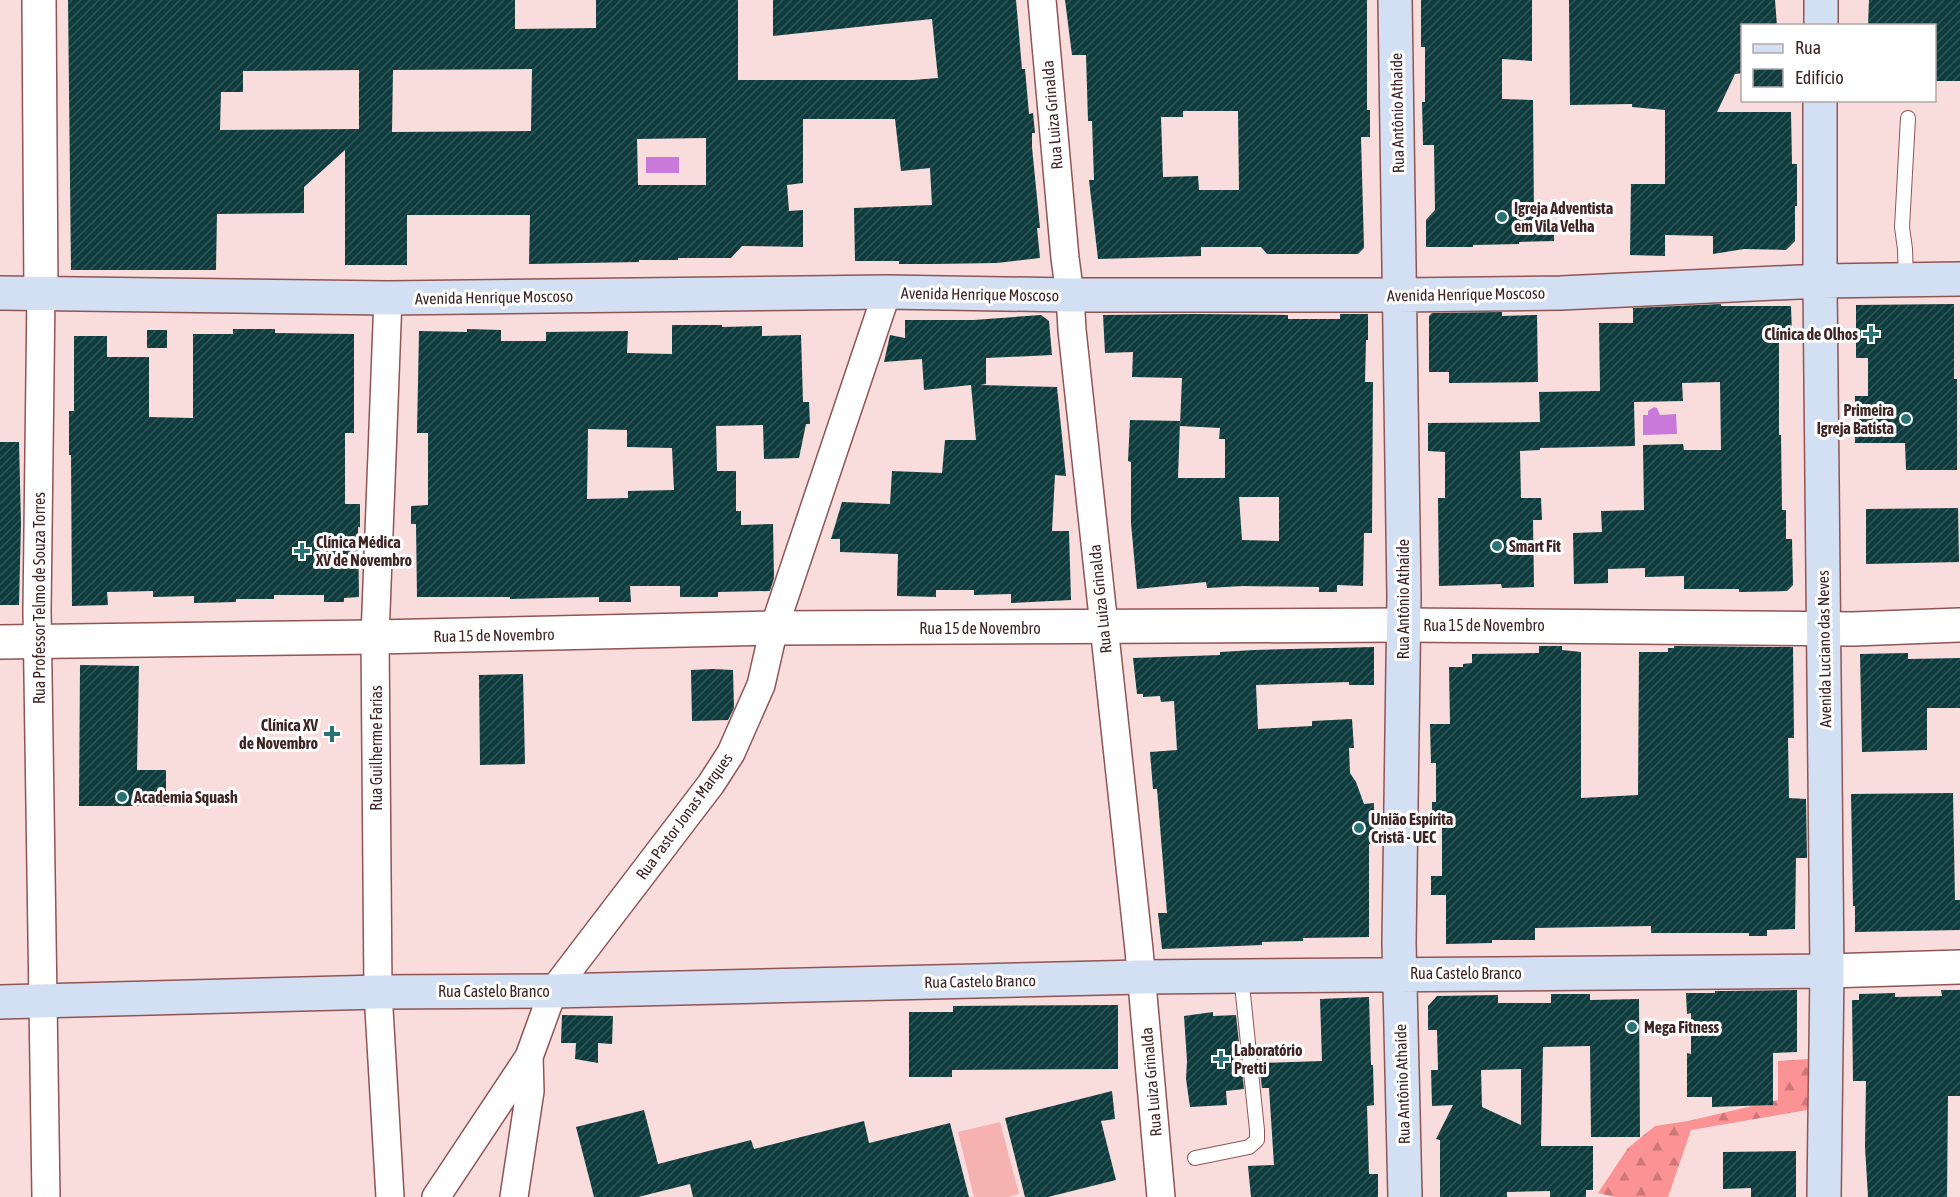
<svg xmlns="http://www.w3.org/2000/svg" width="1960" height="1197" font-family="'Asap Condensed',sans-serif">
<style>
.forest{fill:url(#forest-firs)}
.pitch{fill:#f5b2b1}
.water{fill:#c879da}
.building{fill:url(#building-hatch);fill-rule:evenodd}
.lines{fill:none;stroke-linecap:round;stroke-linejoin:round}
.service-casing{stroke:#8f5454;stroke-width:16}
.minor-casing{stroke:#8f5454;stroke-width:30}
.tertiary-casing{stroke:#8f5454;stroke-width:36}
.secondary-casing{stroke:#8f5454;stroke-width:36}
.service{stroke:#fff;stroke-width:14}
.minor{stroke:#fff;stroke-width:27}
.tertiary{stroke:#fff;stroke-width:33}
.secondary{stroke:#d3e0f4;stroke-width:33}
.poi-dot{fill:#297377;stroke:#fff;stroke-width:2}
.labels{text-anchor:middle;stroke-width:6;stroke-linejoin:round;paint-order:stroke}
.street-label{font-size:16px;fill:#3e2424;stroke:#fff}
.poi-label{font-size:16px;font-weight:bold;fill:#3e2424;stroke:#fff;text-anchor:start}
</style>
<defs>
<pattern id="forest-firs" width="22" height="20" patternUnits="userSpaceOnUse" patternTransform="scale(1.5)"><rect width="22" height="20" fill="#fb9293"/><path d="M5 1l3.5 6h-7zM16 11l3.5 6h-7z" fill="#cd7778"/></pattern>
<pattern id="building-hatch" width="6" height="6" patternUnits="userSpaceOnUse" patternTransform="scale(1.5)"><rect width="6" height="6" fill="#0f3c3e"/><path d="M-1 1l2-2M0 6l6-6M5 7l2-2" fill="none" stroke="#335657"/></pattern>
</defs>
<rect width="100%" height="100%" fill="#f9dddc"/>
<path class="forest" d="M1808 1059 1819 1108 1691 1130 1668 1197H1615L1598 1193 1628 1148 1655 1126 1688 1121 1778 1100V1061Z"/>
<path class="pitch" d="M1000 1122 1019 1194 1008 1197H974L958 1132Z"/>
<path class="water" d="M646 157H679V173H646Z
M1654 407 1657 408 1660 415 1676 414 1677 434 1643 435V415H1648V411Z"/>
<path class="building" d="M68 0H515V29L596 28V0H738V80H913L938 78 932 19 773 36V0H1016L1022 69H1025L1029 114 1033 113 1035 133H1032V147L1040 228H1037L1040 258 997 263 933 264H899V261H855L854 208 932 205 930 168 901 171 895 119H803V183L787 185 789 211 803 210V247L742 246 731 258H678V260H639V262L529 264 530 215H407V265H345V150L304 187V213L217 214 216 270H71ZM532 69 531 131 392 132 393 70ZM359 70V129L220 130 221 92H243V71ZM706 138V185H638L637 139Z
M1065 0H1367V110H1370V137H1361L1364 248 1358 254H1267L1261 247H1201V256L1098 259 1089 180H1094L1092 121H1088L1086 55H1072ZM1183 111H1238L1239 190H1199L1198 176 1163 177 1161 117H1183Z
M1421 0H1532V61L1502 59V99L1533 100 1534 221H1554V241L1519 242V244L1473 245V247H1426V220L1435 210 1434 145H1423L1422 102H1425V47H1421Z
M1569 0H1775L1777 26H1743V73L1735 74 1717 112H1791L1792 164H1797V206H1795V241L1786 250 1744 249 1713 254V236L1665 235V256L1630 255 1631 184H1665V110L1632 107V104L1570 105Z
M1869 0H1960V81H1935V26H1868Z
M1721 304V306H1791L1792 335H1779V435H1781L1782 510H1786V539H1792L1793 585 1787 591 1739 592V589H1684V576L1645 577V568L1608 569V583L1574 584 1573 533 1602 532 1601 511 1644 510 1643 445 1683 444 1684 450H1721L1720 382 1682 383 1683 401 1634 402 1635 446 1540 448V450L1520 451 1521 498H1541L1542 520H1533L1534 587 1502 588 1501 584 1439 586 1438 498H1445V452L1428 451V423L1540 422 1539 392 1600 391 1599 323H1633V308Z
M1954 304V379H1957V470H1906L1905 443H1855V396H1868V358H1856V305Z
M1502 312V316L1537 315 1538 382 1449 383V372H1429V316L1432 313Z
M1193 314 1288 315V319H1340V314H1368V340H1366L1365 382H1373L1372 533H1364L1363 586 1337 585V592H1319V587L1243 586 1207 588 1206 582 1137 589 1131 523V462L1128 461 1130 420 1180 421 1178 478H1225V439H1219L1220 428 1180 426 1182 378 1132 377 1133 352 1105 353 1103 315ZM1239 497H1279V541L1242 540Z
M1041 315 1049 321 1052 355 986 358V384L980 385 1057 387 1066 476 1055 475 1052 531H1069L1071 600 1011 603V594L974 595V590H936V597L897 596 898 554 840 552V539H831L842 502 890 504 892 471 942 473 945 440H976L971 385 924 390 922 359 884 362 890 335 905 338V320H974Z
M672 325H722V327L762 326V336L801 335 803 402H809L810 424H806L799 458 764 459 763 425 716 426 717 471H736V511H741V525L773 524 774 578 770 591 718 592V597H680V586H630L631 602H599V597L510 599V597H417L416 524H411V506L428 505V433H417L419 331 467 332V329L501 330V341H546V332L628 331 627 353 672 354ZM588 429 627 430V447L672 448 674 490 628 491V498L587 499Z
M233 329H275V333L354 334V433H345V504H360V527H358L359 597 344 598V602H324V595H274V599H236V602L194 603V596L153 597V591L107 592 108 605 72 606 71 455H69V411H74V336H107V357H149V417L193 418V334H233Z
M147 330H167V348H147Z
M0 442H19L21 523 19 605H0Z
M1958 508 1959 562 1866 564V509Z
M1539 646H1562V650L1581 652V798L1638 795 1639 652H1668V648H1674V646L1793 647 1794 738H1788L1789 798 1806 799 1807 858H1796L1795 929 1767 930V936H1749V933H1651V926L1535 928V940H1492V943L1446 944V895H1431V876H1442V824H1432V802H1436V763H1431L1430 724H1450L1449 667H1463V664L1472 663V654L1539 653Z
M1374 647V685H1349V682L1256 685 1258 729 1312 726V721L1352 719 1354 748H1349L1350 773 1356 782 1364 804 1374 803V843L1369 844V937L1303 938V941L1262 942V945L1162 949 1158 913H1167L1157 789H1153L1150 752 1177 750 1174 701 1161 702 1160 696 1143 697V694H1137L1133 658 1220 655V652L1254 650Z
M1908 653V659L1960 658V708H1927V750L1862 752 1860 654Z
M80 665 139 666 137 770H166V806H79Z
M713 669 733 670 734 708 728 720 692 721 691 670Z
M523 674 525 764 480 765 479 675Z
M1953 793 1955 900H1960V930L1855 932V906H1853L1851 794Z
M1797 990V1052L1773 1053V1105L1712 1107V1097H1687V1053L1691 1054V1013L1687 1014 1686 993H1715V991H1724Z
M1941 990H1960V1096H1948L1947 1197H1868L1865 1147 1866 1081H1853L1852 1000H1859V994L1895 993V997L1942 996Z
M1551 994H1590V1000L1639 999 1640 1137H1591L1590 1046 1543 1047 1541 1146H1593V1190H1586V1197H1550V1191L1507 1192V1197H1440V1140L1436 1139 1453 1105 1432 1106 1431 1070H1438L1437 1030H1428V1006L1437 996 1498 995V1003H1551ZM1521 1069V1125L1482 1107 1481 1070Z
M1369 997 1371 1065H1373L1374 1105 1367 1106 1369 1174H1378V1197H1251L1248 1166 1274 1165 1269 1088H1262L1259 1063 1322 1061 1320 999Z
M1118 1005V1069L952 1070V1077H909V1012H953V1006Z
M1213 1012V1016L1236 1015 1244 1089 1226 1091 1227 1105 1190 1107 1186 1079 1187 1061 1184 1016Z
M562 1015 613 1016 612 1044 598 1043V1063L575 1059 576 1043H561Z
M1112 1091 1115 1119 1101 1121 1116 1180 1048 1197H1025L1005 1118Z
M644 1110 658 1164 751 1140 754 1149 864 1121 869 1143 950 1123 969 1197H693L690 1184 638 1197H594L576 1127Z
M1796 1151V1197H1751V1188L1723 1189V1152Z"/>
<g class="lines">
<g class="service-casing">
<path id="service" d="M1906 280 1905 249 1902 227 1908 118
M1195 1158 1249 1147 1257 1140V1130L1241 975"/>
</g>
<g class="minor-casing">
<path id="minor" d="M1042 0 1065 258 1070 295 1072 330 1139 950 1161 1197
M41 293 37 611 46 1197
M388 298 375 637 378 992 390 1197
M436 1197 529 1057 553 991 711 784 731 753 761 685 774 628 887 292
M514 1197 530 1091 529 1057"/>
</g>
<g class="tertiary-casing">
<path id="tertiary" d="M39 0 41 293
M0 642 375 637 774 628 1403 625 1853 629 1960 625
M1827 971 1960 967"/>
</g>
<g class="secondary-casing">
<path id="secondary" d="M1395 0 1404 596 1399 943 1405 1197
M1821 26V0
M1820 100V281L1827 971 1824 1197
M0 293 388 298 887 292 1070 295H1399L1561 293 1820 281 1960 279
M0 1002 378 992 553 991 1141 977 1827 971"/>
</g>
<use href="#service" class="service"/>
<use href="#minor" class="minor"/>
<use href="#tertiary" class="tertiary"/>
<use href="#secondary" class="secondary"/>
</g>
<g class="poi-dot">
<circle cx="1502" cy="217" r="6"/>
<path d="M1868 325h6v6h6v6h-6v6h-6v-6h-6v-6h6z"/>
<circle cx="1906" cy="419" r="6"/>
<circle cx="1497" cy="546" r="6"/>
<path d="M299 542h6v6h6v6h-6v6h-6v-6h-6v-6h6z"/>
<path d="M329 725h6v6h6v6h-6v6h-6v-6h-6v-6h6z"/>
<circle cx="122" cy="797" r="6"/>
<circle cx="1359" cy="828" r="6"/>
<circle cx="1632" cy="1027" r="6"/>
<path d="M1218 1050h6v6h6v6h-6v6h-6v-6h-6v-6h6z"/>
</g>
<g class="labels">
<g class="street-label">
<text transform="translate(1397 113) rotate(-91)" y="6">Rua Antônio Athaíde</text>
<text transform="translate(1052 115) rotate(-95)" y="6">Rua Luiza Grinalda</text>
<text transform="translate(980 294) rotate(1)" y="6">Avenida Henrique Moscoso</text>
<text transform="translate(1466 294) rotate(-1)" y="6">Avenida Henrique Moscoso</text>
<text transform="translate(494 297) rotate(-1)" y="6">Avenida Henrique Moscoso</text>
<text transform="translate(39 598) rotate(-90)" y="6">Rua Professor Telmo de Souza Torres</text>
<text transform="translate(1100 599) rotate(-96)" y="6">Rua Luiza Grinalda</text>
<text transform="translate(1403 599) rotate(-90)" y="6">Rua Antônio Athaíde</text>
<text x="1484" y="631">Rua 15 de Novembro</text>
<text x="980" y="634">Rua 15 de Novembro</text>
<text transform="translate(494 635) rotate(-1)" y="6">Rua 15 de Novembro</text>
<text transform="translate(1824 649) rotate(-91)" y="6">Avenida Luciano das Neves</text>
<text transform="translate(376 748) rotate(-90)" y="6">Rua Guilherme Farias</text>
<text transform="translate(684 816) rotate(-54)" y="6">Rua Pastor Jonas Marques</text>
<text x="1466" y="979">Rua Castelo Branco</text>
<text transform="translate(980 981) rotate(-1)" y="6">Rua Castelo Branco</text>
<text x="494" y="997">Rua Castelo Branco</text>
<text transform="translate(1151 1082) rotate(-95)" y="6">Rua Luiza Grinalda</text>
<text transform="translate(1402 1084) rotate(-92)" y="6">Rua Antônio Athaíde</text>
</g>
<g class="poi-label">
<text x="1514" y="214">Igreja Adventista<tspan x="1514" dy="18">em Vila Velha</tspan></text>
<text x="1858" y="340" text-anchor="end">Clínica de Olhos</text>
<text x="1894" y="416" text-anchor="end">Primeira<tspan x="1894" dy="18">Igreja Batista</tspan></text>
<text x="316" y="548">Clínica Médica<tspan x="316" dy="18">XV de Novembro</tspan></text>
<text x="1509" y="552">Smart Fit</text>
<text x="318" y="731" text-anchor="end">Clínica XV<tspan x="318" dy="18">de Novembro</tspan></text>
<text x="134" y="803">Academia Squash</text>
<text x="1371" y="825">União Espírita<tspan x="1371" dy="18">Cristã - UEC</tspan></text>
<text x="1644" y="1033">Mega Fitness</text>
<text x="1234" y="1056">Laboratório<tspan x="1234" dy="18">Pretti</tspan></text>
</g>
</g>
<rect x="1741" y="24" width="195" height="78" fill="#ffffff" stroke="#b2a7a7" stroke-width="1.5"/>
<rect x="1753" y="44" width="30" height="9" fill="#d3e0f4" stroke="#b2a7a7" stroke-width="1.5"/>
<text x="1795" y="54" font-size="18" fill="#3e2424">Rua</text>
<rect x="1753" y="69" width="30" height="18" fill="url(#building-hatch)" stroke="#b2a7a7" stroke-width="1.5"/>
<text x="1795" y="84" font-size="18" fill="#3e2424">Edifício</text>
</svg>
